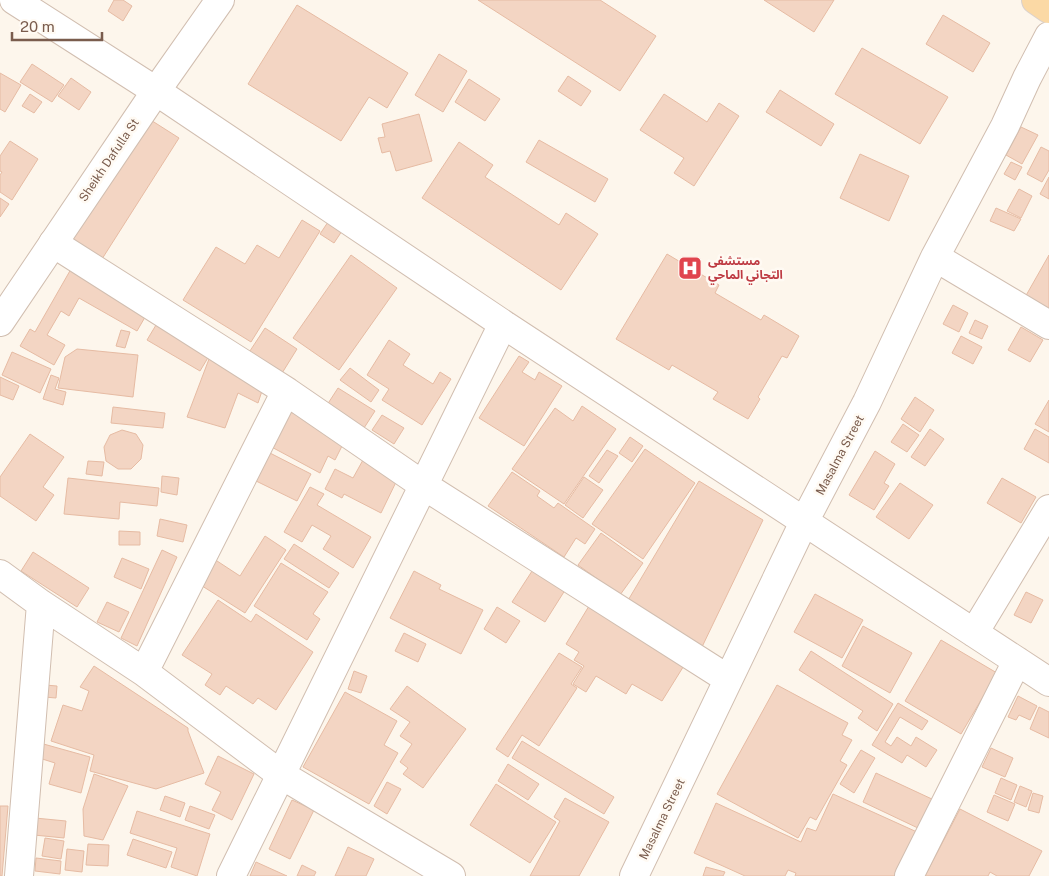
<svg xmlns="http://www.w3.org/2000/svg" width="1049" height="876" font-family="'Public Sans','Noto Sans Arabic',sans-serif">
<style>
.building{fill:#f3d5c3;stroke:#e6bba3}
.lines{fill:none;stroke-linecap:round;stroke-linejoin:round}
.minor-casing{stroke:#d1beb0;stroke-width:30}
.tertiary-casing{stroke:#d1beb0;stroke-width:30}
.primary-casing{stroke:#dad1cd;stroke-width:30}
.minor{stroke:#fff;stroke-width:28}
.tertiary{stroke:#fff;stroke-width:28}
.primary{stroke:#fbd9a5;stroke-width:28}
.labels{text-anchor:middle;stroke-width:5;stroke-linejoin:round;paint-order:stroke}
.street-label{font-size:12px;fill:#7a5c4d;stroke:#fffaf3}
.health-label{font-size:12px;font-weight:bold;fill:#be3a42;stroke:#fffaf3;text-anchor:start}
</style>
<rect width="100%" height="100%" fill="#fdf6ec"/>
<path class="building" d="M114 0H123L132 6 123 21 108 11Z
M478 0H600L656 36 620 91Z
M764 0H834L814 32Z
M297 5 408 73 387 108 369 97 341 141 248 84Z
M943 15 990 43 973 72 926 44Z
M862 48 948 97 920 144 835 94Z
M439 54 467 71 443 112 415 95Z
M32 64 64 85 52 102 20 82Z
M0 73 21 85 5 112 0 109Z
M568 76 591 91 581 106 558 91Z
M71 78 91 92 79 110 58 96Z
M469 79 500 99 485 121 455 102Z
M780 90 834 124 821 146 766 112Z
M30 94 42 102 34 113 22 106Z
M664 94 707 122 719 103 739 116 694 186 674 173 684 158 640 130Z
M419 114 432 161 396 171 390 151 382 153 378 138 385 137 382 124Z
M146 117 179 138 102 259 69 238Z
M1021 127 1038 135 1022 164 1006 155Z
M539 140 608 179 595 202 526 162Z
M10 141 38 159 12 200 0 192V175L2 172 0 171V156Z
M459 142 493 165 485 177 559 225 566 213 598 234 561 290 422 198Z
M1041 147 1049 151V170L1042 182 1027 174Z
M860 154 909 176 889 221 840 198Z
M1011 162 1022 167 1015 180 1004 174Z
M1049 177V199L1040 194Z
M1019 189 1032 196 1021 218 1007 211Z
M0 198 9 204 0 217Z
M996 208 1021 219 1014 231 990 221Z
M330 219 344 228 334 243 320 234Z
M302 220 320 231 251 342 183 300 216 247 245 264 257 245 279 258Z
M667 254 719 285 715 293 761 320 764 315 799 336 787 358 782 356 758 397 760 399 748 419 713 399 718 392 672 365 669 370 616 339Z
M351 255 397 288 339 370 293 338Z
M1049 255V314L1024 299Z
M71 269 148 312 137 331 79 298 69 316 61 311 47 335 65 345 54 365 20 346 30 329 35 332Z
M953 305 968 313 959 332 943 324Z
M975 320 988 326 982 339 969 333Z
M156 325 209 356 200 371 147 340Z
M1021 327 1043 340 1030 362 1008 350Z
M265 328 297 349 279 378 246 357Z
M121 330 130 332 125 348 116 346Z
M961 336 982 347 973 364 952 353Z
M389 340 410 354 403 365 433 384 440 372 451 379 422 425 382 400 389 389 367 375Z
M77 349 138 355 133 397 58 388 65 357Z
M12 352 51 369 40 393 2 375Z
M519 356 529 362 522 372 535 380 539 372 562 386 524 446 479 418Z
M209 359 262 391 258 403 238 393 225 428 187 417Z
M350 368 379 390 371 402 340 380Z
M51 375 59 378 55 389 66 392 63 405 43 399Z
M0 377 19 386 13 400 0 395Z
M338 388 375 411 364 428 327 405Z
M915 397 934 410 920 432 901 419Z
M1049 400V432L1035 424Z
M582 406 616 429 564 504 512 469 555 408 573 421Z
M113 407 165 413 163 428 111 423Z
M285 409 345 440 335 460 328 456 320 473 266 444Z
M382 415 404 428 394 444 372 430Z
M903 424 919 435 907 452 891 442Z
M930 429 944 439 925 466 911 457Z
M1035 429 1049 437V463L1024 449Z
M122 430 136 434 143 445 141 459 131 469H118L106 461 104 447 110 435Z
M30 434 64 457 43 487 54 495 36 521 0 496V477Z
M630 437 643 446 632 462 619 453Z
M645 449 695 483 643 559 592 524Z
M607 450 618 456 599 483 589 476Z
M875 451 895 464 884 483 889 486 874 510 849 495Z
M268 452 311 474 297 501 254 480Z
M363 460 398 478 381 513 344 494 342 498 325 489 335 469 353 478Z
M88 461 104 462 102 476 86 474Z
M512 472 540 491 537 496 554 508 558 503 595 529 585 544 576 538 564 557 488 506Z
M162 476 179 478 177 495 161 492Z
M584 477 603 490 583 518 565 505Z
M68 478 159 488 157 506 120 502 119 519 64 514Z
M1002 478 1036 497 1021 523 987 503Z
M699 481 763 520 701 649 627 602Z
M900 483 933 505 909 539 876 517Z
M310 487 324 494 317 505 371 537 353 568 323 549 331 536 312 525 302 542 284 532Z
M160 519 187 525 183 542 157 536Z
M119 531 140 532V545H119Z
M601 533 643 563 620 595 578 565Z
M265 536 286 550 245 613 199 584 214 559 240 576Z
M294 544 339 573 329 588 284 559Z
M162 550 177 557 137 646 121 638Z
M33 552 89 588 77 607 21 571Z
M122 558 149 569 141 589 114 577Z
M281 563 328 592 313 614 320 619 307 640 254 606Z
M534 568 567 587 545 622 512 602Z
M414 571 441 585 439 589 483 610 461 654 390 618Z
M1026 592 1043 600 1031 623 1014 615Z
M815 594 863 620 842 658 794 632Z
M218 600 251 622 256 614 313 652 276 710 258 698 253 704 226 686 220 695 205 685 212 674 182 655Z
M107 602 129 612 119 632 97 622Z
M589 606 685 664 662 701 632 684 626 694 596 676 586 692 573 684 584 666 574 660 579 652 566 644Z
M497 607 520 621 506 643 484 629Z
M863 626 912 653 890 693 842 666Z
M404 633 426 644 418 662 395 651Z
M941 640 997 673 961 734 905 701Z
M811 651 893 704 877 731 858 718 863 711 799 670Z
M559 653 582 667 571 684 577 688 539 746 522 735 508 757 496 749Z
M94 666 188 728V731L204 773 156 789 90 771 94 755 51 741 63 705 82 711 89 691 80 687Z
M354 671 367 676 361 693 348 689Z
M45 685 57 686 56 698 44 697Z
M777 685 848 723 842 735 852 740 840 761 847 765 816 820 810 817 798 838 717 794Z
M407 686 466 729 423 788 403 774 408 768 400 762 412 744 400 736 410 722 390 709Z
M345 692 397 721 384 745 398 753 369 804 303 767Z
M1018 696 1037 706 1030 720 1019 715 1016 720 1008 717Z
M898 703 928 721 922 730 900 717 885 742 891 746 897 737 911 746 916 737 937 750 926 767 907 755 902 763 872 745Z
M1039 707 1049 712V738L1030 729Z
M522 741 614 797 604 814 512 758Z
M40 743 90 757 81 793 49 784 55 763 36 757Z
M991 748 1013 758 1005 777 982 767Z
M861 750 875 758 854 793 840 784Z
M218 756 254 774 232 820 212 810 221 792 205 784Z
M508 764 539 784 528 800 498 781Z
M876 773 934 800 920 829 863 802Z
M94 774 128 786 103 840 84 836 83 809Z
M1001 778 1017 785 1011 800 995 793Z
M387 782 401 789 387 814 374 806Z
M496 784 556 822 530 863 470 825Z
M1020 786 1032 791 1026 807 1014 802Z
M1033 793 1043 796 1039 813 1028 810Z
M833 794 917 832 897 876H795L796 873 788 870 785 876H745L694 853 716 803 801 842 807 828 816 831Z
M994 795 1015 804 1008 821 987 812Z
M165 796 185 803 180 817 160 810Z
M565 798 609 822 579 876H530L560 821 554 817Z
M292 800 314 810 290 859 269 849Z
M0 806H8L2 876H0Z
M190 806 215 815 209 829 185 820Z
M960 809 1042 851 1029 876H997L990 872 988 876H925Z
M137 811 210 834 197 876 171 867 177 848 130 833Z
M35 818 66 821 64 838 34 835Z
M45 838 64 841 61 859 42 856Z
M133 839 172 852 166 868 127 855Z
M88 844 109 845 108 866 86 865Z
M348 847 374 859 366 876H335Z
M67 849 84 851 82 872 65 870Z
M36 858 61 861 60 874 35 871Z
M256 862 287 876H250Z
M302 865 316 872 314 876H297Z
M706 867 725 872 723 876H703Z"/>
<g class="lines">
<g class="minor-casing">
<path id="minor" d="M14 0 156 91 503 324 1049 682
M53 243 286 391 423 485 728 679
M935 257 1049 325
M0 574 41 604 144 672 280 774 451 876
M974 633 1049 509
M144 672 286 391
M19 876 41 604
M231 876 503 324
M634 876 804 522 867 402 935 257 1005 126 1027 78 1049 36
M909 876 1017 661"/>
</g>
<g class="tertiary-casing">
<path id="tertiary" d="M0 322 156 91 220 0"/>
</g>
<g class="primary-casing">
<path id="primary" d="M1036 0 1049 9"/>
</g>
<use href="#minor" class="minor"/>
<use href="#tertiary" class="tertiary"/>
<use href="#primary" class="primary"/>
</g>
<defs>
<g id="hospital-square" transform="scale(1.25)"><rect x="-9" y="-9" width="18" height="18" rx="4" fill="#e0444e" stroke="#fffaf3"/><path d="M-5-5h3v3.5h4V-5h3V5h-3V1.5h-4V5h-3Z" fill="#fff"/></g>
</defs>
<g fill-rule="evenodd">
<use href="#hospital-square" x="690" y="268"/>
</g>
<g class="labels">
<g class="street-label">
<text transform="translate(109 160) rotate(-56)" y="4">Sheikh Dafulla St</text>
<text transform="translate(840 455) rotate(-62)" y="4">Masalma Street</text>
<text transform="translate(662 819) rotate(-64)" y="4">Masalma Street</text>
</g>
<g class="health-label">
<text x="708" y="265">مستشفى<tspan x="708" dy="14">التجاني الماحي</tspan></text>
</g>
</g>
<path d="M12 32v8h90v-8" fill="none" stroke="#7a5c4d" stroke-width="2.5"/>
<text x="20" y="32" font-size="15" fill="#7a5c4d" stroke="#fffaf3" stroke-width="4" paint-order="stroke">20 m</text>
</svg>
